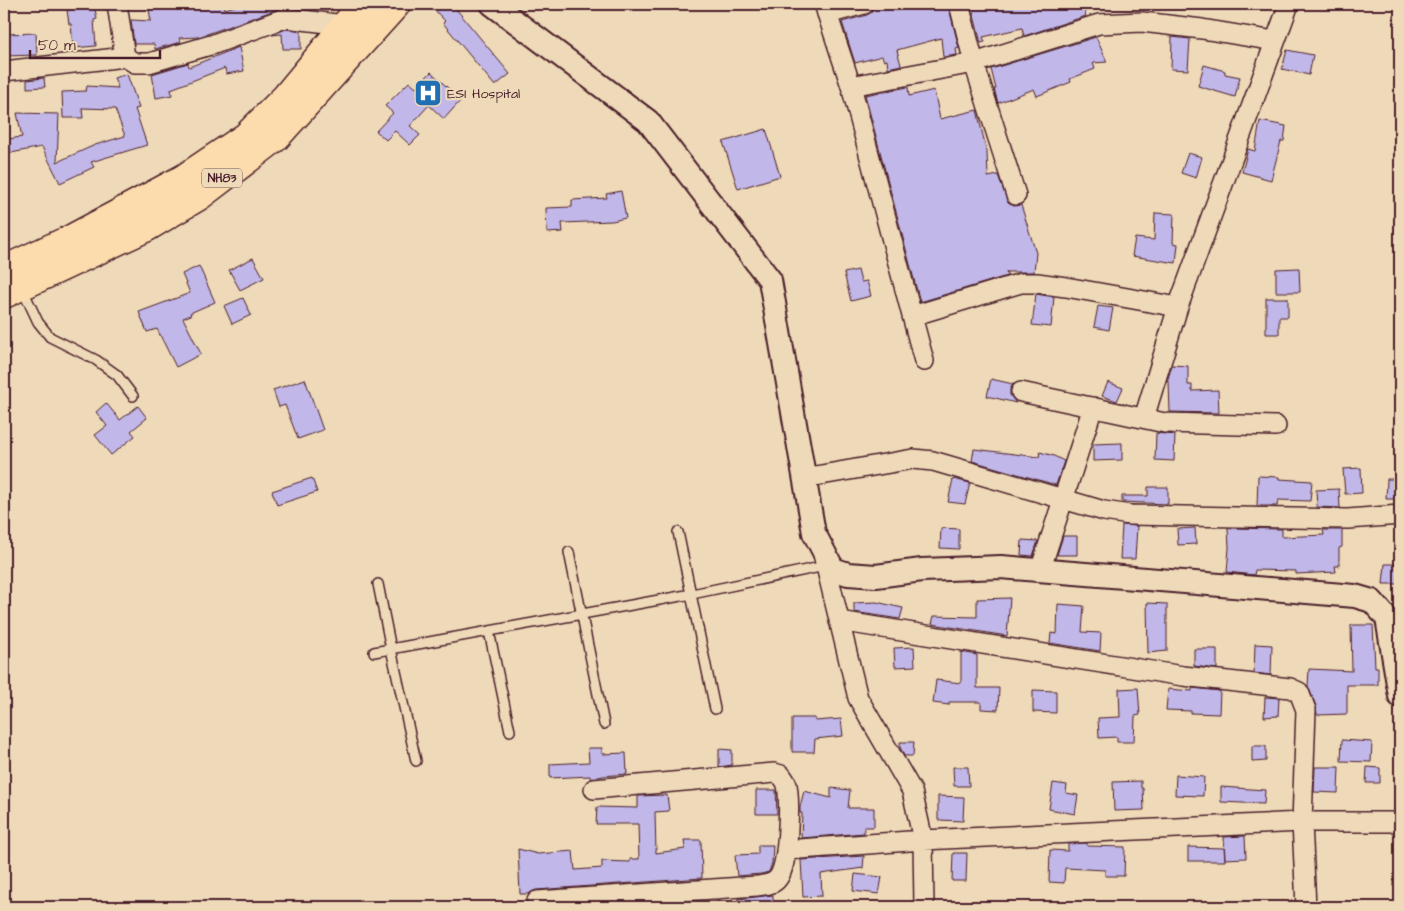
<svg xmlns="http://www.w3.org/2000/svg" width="1404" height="911" font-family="'Architects Daughter',sans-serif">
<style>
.building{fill:#c1b7e8;stroke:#4a1f2b}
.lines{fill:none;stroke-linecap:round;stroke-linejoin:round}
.service-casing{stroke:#4a1f2b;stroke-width:12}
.minor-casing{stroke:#4a1f2b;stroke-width:22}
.tertiary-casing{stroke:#4a1f2b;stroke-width:26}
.trunk-casing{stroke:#4a1f2b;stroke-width:31}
.service{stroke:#eedab8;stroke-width:9}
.minor{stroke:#eedab8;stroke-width:19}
.tertiary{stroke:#eedab8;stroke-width:22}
.trunk{stroke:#fcdcac;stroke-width:28}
.labels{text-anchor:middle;stroke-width:4.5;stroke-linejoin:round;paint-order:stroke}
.shield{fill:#eedab8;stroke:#7b5755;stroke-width:1}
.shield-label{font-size:12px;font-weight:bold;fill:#4a1f2b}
.poi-label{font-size:14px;fill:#4a1f2b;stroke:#eedab8;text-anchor:start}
</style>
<rect width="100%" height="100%" fill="#eedab8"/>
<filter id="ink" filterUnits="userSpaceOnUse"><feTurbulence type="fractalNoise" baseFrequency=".02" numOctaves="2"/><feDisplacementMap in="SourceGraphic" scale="10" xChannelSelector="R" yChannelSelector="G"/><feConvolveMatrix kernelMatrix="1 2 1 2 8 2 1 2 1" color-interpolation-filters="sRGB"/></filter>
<g filter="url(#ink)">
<path class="building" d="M148 4H224L225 9 242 4H277L278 9 210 33 198 37 179 38 181 42 155 49 154 44H134L131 20 151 21Z
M429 4H452L510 74 495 86 443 23 445 21Z
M879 4H948L959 48 956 49 957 55 943 57 941 38 897 50 901 65 888 68 887 60 884 61 882 56 855 63 842 22 867 15 872 12 875 5Z
M971 4H1082L1086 16 1024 36 1022 28 983 37 985 42 981 43Z
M94 5 97 19 94 20 96 46 73 48 71 24H69L67 10Z
M286 29 301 31V49H283L282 34 272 35Z
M36 33 37 55 4 56V34Z
M1096 37 1107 62 1093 63 1095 69 1070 79 1071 82 1037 96 1034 89 998 103 994 89H996L991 69Z
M1172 37 1190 39 1188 70 1171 69Z
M239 47 244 71 226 74 225 68 171 89 172 95 156 98 152 74 188 63 189 67Z
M1287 50 1313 55 1309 75 1282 69Z
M1204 65 1225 71V74L1240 77 1235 97 1198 86Z
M431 72 461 100 444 119 429 105 410 126 420 135 410 145 395 131 386 140 376 131 393 113 385 106 409 82 416 88Z
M127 74 139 108 135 109 147 145 91 162 94 167 60 183 42 147 11 153 8 139 22 137 17 113 59 114 57 162 95 145 125 136 115 109 82 108 83 118H63L62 92 86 91 87 86 118 88 114 78Z
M44 78 45 87 27 88V80Z
M908 87 909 96 934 90 940 119 977 110 987 153 988 177 998 175 1008 203 1014 206 1021 205 1036 253 1034 272H1006L1007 276 920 302 865 95Z
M1260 121 1286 126 1284 141H1281L1271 180 1242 172 1248 149 1255 151Z
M766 129 780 176 738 189 723 142Z
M1188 153 1202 157 1196 178 1181 173Z
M621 191 626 218 612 221 562 223 563 232 547 233 546 208 572 207V200L607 198 606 194Z
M1155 213 1174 214 1173 243 1178 244 1176 263 1132 256 1135 238 1154 240Z
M253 258 264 278 240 290 229 270Z
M199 266 215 302 190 313 191 315 183 318 201 354 176 367 157 329 147 332 139 312 190 293 182 274Z
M1299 268 1300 292H1276V269Z
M858 270 861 282 867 281 871 296 851 301 844 273Z
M1036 294 1054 297 1051 327 1032 325Z
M243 298 251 315 232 324 224 306Z
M1266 298H1288V317H1279V334H1266Z
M1098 306 1113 308 1109 330 1094 327Z
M1172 365 1188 366V385H1192V391L1218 390 1219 413 1170 412 1169 382H1167Z
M305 379 323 430 298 439 285 405 279 407 273 390Z
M991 379 1013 384 1010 389V395L1016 403 987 396Z
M1108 382 1123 388 1117 401 1102 396Z
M106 403 120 420 138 406 147 418 131 431 135 436 111 455 95 435 107 426 96 412Z
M1156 433 1175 435 1174 461 1155 460Z
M1122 443V460L1093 461V444Z
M974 449 1039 457 1040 452 1054 456 1064 461 1056 485 972 461Z
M1361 468 1362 493 1345 494 1343 469Z
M1258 476 1279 477V479L1312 481 1310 501 1278 500 1277 506H1257Z
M312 478 317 492 277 505 272 491Z
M953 479 970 483 965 504 948 502Z
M1387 479H1400V499H1386Z
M1148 487H1168V504L1122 502V496H1148Z
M1339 489 1340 508 1317 507 1316 490Z
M1122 525 1137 526 1135 559H1120Z
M941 528 959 529V549L940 548Z
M1195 528 1196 544 1178 545 1177 529Z
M1228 528 1282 529V537L1324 535 1323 530H1342V547L1339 548V566H1335L1336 572 1296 574V571L1255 570 1254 575 1227 572 1229 548Z
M1063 536H1077V555H1057Z
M1022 540 1038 541 1033 556 1021 555Z
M1385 564H1400V584H1383Z
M1010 598 1007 636 932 624 934 616 977 617V599Z
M876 602 903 608 900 619 854 612V603Z
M1147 603 1167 604V651L1148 653Z
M1058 604 1084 606 1082 632 1101 633 1100 651 1050 643 1051 633 1057 634Z
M1351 625H1373L1375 667H1378V685H1347V714L1317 715 1316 706 1308 686 1309 669 1352 671Z
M1255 644 1272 645 1271 675 1254 673Z
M914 647 915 666 895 667 894 648Z
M1194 649H1217V669L1194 666Z
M961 652 977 655V688H999L998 710 981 709V702H949V705L933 703 936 680 961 683Z
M1138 688 1140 715 1135 716 1134 742H1117V737L1099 738 1098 718 1120 717 1119 689Z
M1192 688 1220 691 1219 714 1191 713V711L1166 710 1168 689 1192 691Z
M1033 690 1056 691V713L1033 712Z
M1265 697 1279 698 1278 716 1264 717Z
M792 718H815V721L841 719 843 736 815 739 814 752H792Z
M1342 740 1372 742 1371 762 1341 761Z
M900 742H914L913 756H904L900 747Z
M1252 746H1266V761L1252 762Z
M588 748H602V754L626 753 627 774 603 776 590 779V776L550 778V764L589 762Z
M719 749 732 750V765L719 767Z
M953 767H968L969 786H954Z
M1315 767H1339L1338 793 1314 792Z
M1367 767 1380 768V783H1366Z
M1176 775 1204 777 1203 796 1175 795Z
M1141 781V788H1143L1144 810 1114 811 1113 782Z
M1053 783 1067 785 1066 793 1078 795 1075 814 1049 809Z
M1221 787 1265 790 1264 804 1221 802Z
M831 788 850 790 848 808H874V827H864V833L801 838 802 813H800V807L804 791 831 798Z
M756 790H776L777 814H756Z
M667 795 669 811 655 812 656 853 685 849 684 840H701L702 878 536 890 529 894H520L518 849 538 854 573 851 575 870 602 868V861L630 862V859H639L638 824H596L597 807 638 808V796Z
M938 796 964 797 963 821 938 820Z
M1245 836 1246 858 1225 859 1224 837Z
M1087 843V846L1125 847 1124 876H1105V870L1065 868 1064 883 1049 882 1050 850 1068 851V844Z
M758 845H773L772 863 769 872 761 874 737 876 735 855 758 854Z
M1188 847 1224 848 1225 861H1188Z
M953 853H967L966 881H952Z
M864 856 863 868 821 874 822 896 803 897 801 860Z
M855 874 882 877 879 894 853 891Z
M773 895V907H738V899Z"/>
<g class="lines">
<g class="service-casing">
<path id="service" d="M22 288 38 322 50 337 96 360 117 375 133 396
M678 532 715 709
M569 552 604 724
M378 584 391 649 416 761
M489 631 510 731
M374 652 692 594 825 566"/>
</g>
<g class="minor-casing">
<path id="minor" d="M117 4 125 57
M824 4 851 86 924 361
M959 4 974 63 1016 195
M827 14 864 4
M4 71 125 57 135 63H149L214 44 285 18 345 25
M851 86 974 63 1099 24 1142 22 1202 29 1275 41
M912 316 1021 283H1037L1066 287 1178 307
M1021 392 1165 423 1276 426
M1144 418 1178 307 1289 4
M804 478 913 459 933 461 1104 511 1130 515 1348 519 1400 515
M823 554 858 698 912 791 923 840 924 907
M1040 571 1093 407
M839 621 1183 676 1290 688 1299 692 1306 710 1302 822 1306 907
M786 850 923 840 1302 822H1400
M537 901 757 886C765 885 773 885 778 878 789 864 790 803 787 785 786 781 784 779 781 775L774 773 594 789"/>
</g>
<g class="tertiary-casing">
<path id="tertiary" d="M492 4 648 121 770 280 814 533 833 569 848 574 876 576 922 570 1001 567 1355 596 1372 601 1387 618 1400 696"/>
</g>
<g class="trunk-casing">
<path id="trunk" d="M4 270 73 238 183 179 247 136 286 97 363 4
M4 294 147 227 199 196 275 138 396 4"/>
</g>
<use href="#service" class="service"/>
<use href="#minor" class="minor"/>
<use href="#tertiary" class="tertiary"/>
<use href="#trunk" class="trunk"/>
</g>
</g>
<defs>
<g id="hospital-square" transform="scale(1.4375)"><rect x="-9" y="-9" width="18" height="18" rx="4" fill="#1f6fb2" stroke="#eedab8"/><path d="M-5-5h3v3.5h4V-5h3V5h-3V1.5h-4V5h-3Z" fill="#fff"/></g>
</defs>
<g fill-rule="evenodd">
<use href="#hospital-square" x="428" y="93"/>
</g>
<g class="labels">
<rect class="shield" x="202" y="168.5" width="40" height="19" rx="4"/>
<g class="shield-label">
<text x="222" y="182">NH83</text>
</g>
<g class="poi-label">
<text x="447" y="98">ESI Hospital</text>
</g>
</g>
<rect width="1404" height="911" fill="none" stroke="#eedab8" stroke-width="20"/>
<rect x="10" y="10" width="1384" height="891" fill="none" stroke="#4a1f2b" stroke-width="2" filter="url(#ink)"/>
<path d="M30 50v8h130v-8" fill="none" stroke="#4a1f2b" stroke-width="2.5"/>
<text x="38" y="50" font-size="15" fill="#4a1f2b" stroke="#eedab8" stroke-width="4" paint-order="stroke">50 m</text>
</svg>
